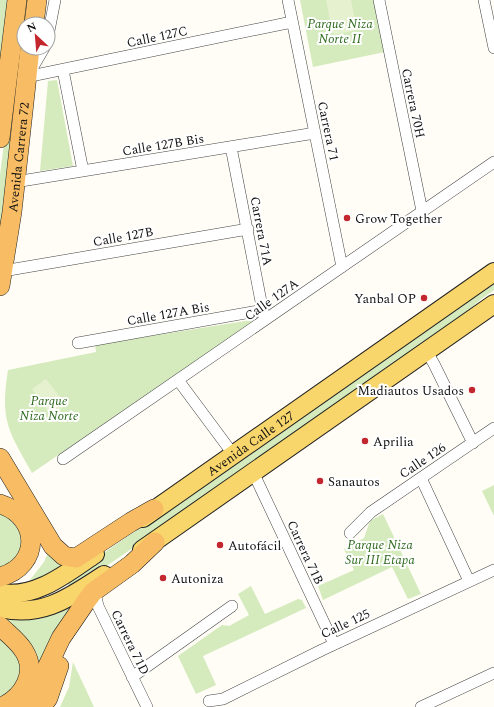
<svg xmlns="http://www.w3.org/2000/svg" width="494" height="707" font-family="Spectral,serif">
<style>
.green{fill:#d5ebbd}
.pitch{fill:#e6f2cf}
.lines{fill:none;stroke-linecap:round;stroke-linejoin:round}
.minor-casing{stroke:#444;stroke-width:12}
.primary-casing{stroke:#222;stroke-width:20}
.trunk-casing{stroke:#222;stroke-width:20}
.minor{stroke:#fff;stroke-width:11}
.primary{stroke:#f9d66b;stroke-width:18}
.trunk{stroke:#f7bc64;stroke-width:19}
.poi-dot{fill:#c4262e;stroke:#fff;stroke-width:1.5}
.labels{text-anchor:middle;stroke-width:4;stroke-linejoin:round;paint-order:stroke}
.park-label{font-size:13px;font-style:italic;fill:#2f6b1f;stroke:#fff}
.street-label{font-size:13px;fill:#111;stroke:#fff}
.poi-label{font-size:13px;fill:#111;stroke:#fff;text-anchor:start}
</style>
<rect width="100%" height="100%" fill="#fffdf5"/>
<path class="green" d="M0 0H11L0 77Z
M22 0H30L27 24H24V48L0 252V175Z
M300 0H375L385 52 313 67Z
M57 80 73 166 40 171 48 81Z
M494 281V290L480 300 445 332 72 590 65 580Z
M257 319 32 473C8 430 0 421 8 370L96 352 95 345Z
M494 485V516L482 491Z
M0 513 14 522 21 532 24 546 18 559 0 568Z
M383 514 421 594 408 599 392 567 323 600 318 586 354 570 344 549 364 538 370 521Z
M50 549 69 565 26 585 44 562Z
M251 586 265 614 298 599 302 600 306 608 203 656 216 685 196 694 178 656 222 625 229 626 249 615 238 594Z
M80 601 44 662 0 707V616Z
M73 662 94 707H60L69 687Z"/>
<path class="pitch" d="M326 0H351L357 30 333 35Z
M46 379 66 405 51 416 32 389Z"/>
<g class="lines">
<g class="minor-casing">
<path id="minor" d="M288 0 342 267
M379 0 422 211
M484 0 494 48
M48 36 55 0
M63 70 83 171
M30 72 44 48
M26 77 292 22
M231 147 264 317
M15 182 315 133
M3 271 248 229
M78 343 263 310
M427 352 434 364 473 443
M178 380 233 454
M63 459 494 162
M253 472 334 644
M421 478 469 581
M350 533 371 512 494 428
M98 589 96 597 98 606 147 707
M132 677 232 606
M209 701 223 699 322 650 494 570
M421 707 494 673"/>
</g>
<g class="primary-casing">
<g id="primary">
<path id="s1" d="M143 518 494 272"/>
<path d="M142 550 494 304"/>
<path d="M0 593C36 599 67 573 95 554"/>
<path d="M0 608C43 618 70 597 104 575"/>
</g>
</g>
<g class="trunk-casing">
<g id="trunk">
<path d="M34 24 37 0"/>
<path d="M0 138 17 0"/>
<path id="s2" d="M0 286 12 212 30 48"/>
<path d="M0 458 53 546 64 556 76 558 131 522 154 509"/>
<path d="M0 504C41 517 41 566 0 577"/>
<path d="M0 626C8 634 18 641 24 651 38 673 23 697 2 707"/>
<path d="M24 707 34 695 61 638 87 600 93 592 132 564 155 542"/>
<path d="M41 707 48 698 59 666"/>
</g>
</g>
<use href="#minor" class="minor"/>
<use href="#primary" class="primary"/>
<use href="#trunk" class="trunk"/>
</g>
<g class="poi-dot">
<circle cx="347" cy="218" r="4"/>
<circle cx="424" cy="298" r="4"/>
<circle cx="472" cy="390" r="4"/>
<circle cx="365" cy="441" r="4"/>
<circle cx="320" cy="481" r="4"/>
<circle cx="220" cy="545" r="4"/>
<circle cx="163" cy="578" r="4"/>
</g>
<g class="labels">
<g class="park-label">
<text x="340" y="28">Parque Niza<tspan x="340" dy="15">Norte II</tspan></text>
<text x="49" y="405">Parque<tspan x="49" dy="15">Niza Norte</tspan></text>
<text x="380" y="549">Parque Niza<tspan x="380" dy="15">Sur III Etapa</tspan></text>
</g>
<g class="street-label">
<text transform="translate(157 36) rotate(-12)" y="5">Calle 127C</text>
<text transform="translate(414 103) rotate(78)" y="5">Carrera 70H</text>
<text transform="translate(329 131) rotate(78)" y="5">Carrera 71</text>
<text transform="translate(163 144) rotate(-9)" y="5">Calle 127B Bis</text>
<text dy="5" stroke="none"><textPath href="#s2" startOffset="130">Avenida Carrera 72</textPath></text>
<text transform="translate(262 231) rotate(79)" y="5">Carrera 71A</text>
<text transform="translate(123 236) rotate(-10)" y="5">Calle 127B</text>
<text transform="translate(271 299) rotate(-35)" y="5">Calle 127A</text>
<text transform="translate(168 313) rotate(-10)" y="5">Calle 127A Bis</text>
<text dy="5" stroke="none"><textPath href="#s1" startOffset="131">Avenida Calle 127</textPath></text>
<text transform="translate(422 460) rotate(-34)" y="5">Calle 126</text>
<text transform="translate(306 552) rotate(65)" y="5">Carrera 71B</text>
<text transform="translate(345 623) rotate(-25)" y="5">Calle 125</text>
<text transform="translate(131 642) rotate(64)" y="5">Carrera 71D</text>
</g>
<g class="poi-label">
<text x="355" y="223">Grow Together</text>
<text x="416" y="303" text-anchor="end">Yanbal OP</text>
<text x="464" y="395" text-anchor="end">Madiautos Usados</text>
<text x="373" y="446">Aprilia</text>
<text x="328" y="486">Sanautos</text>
<text x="228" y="550">Autofácil</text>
<text x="171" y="583">Autoniza</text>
</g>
</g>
<g transform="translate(36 36) rotate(334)"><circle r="19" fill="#ffffff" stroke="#a0a0a0"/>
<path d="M0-3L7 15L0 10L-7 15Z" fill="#c4262e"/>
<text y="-6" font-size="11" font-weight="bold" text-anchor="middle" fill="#111111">N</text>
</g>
</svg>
